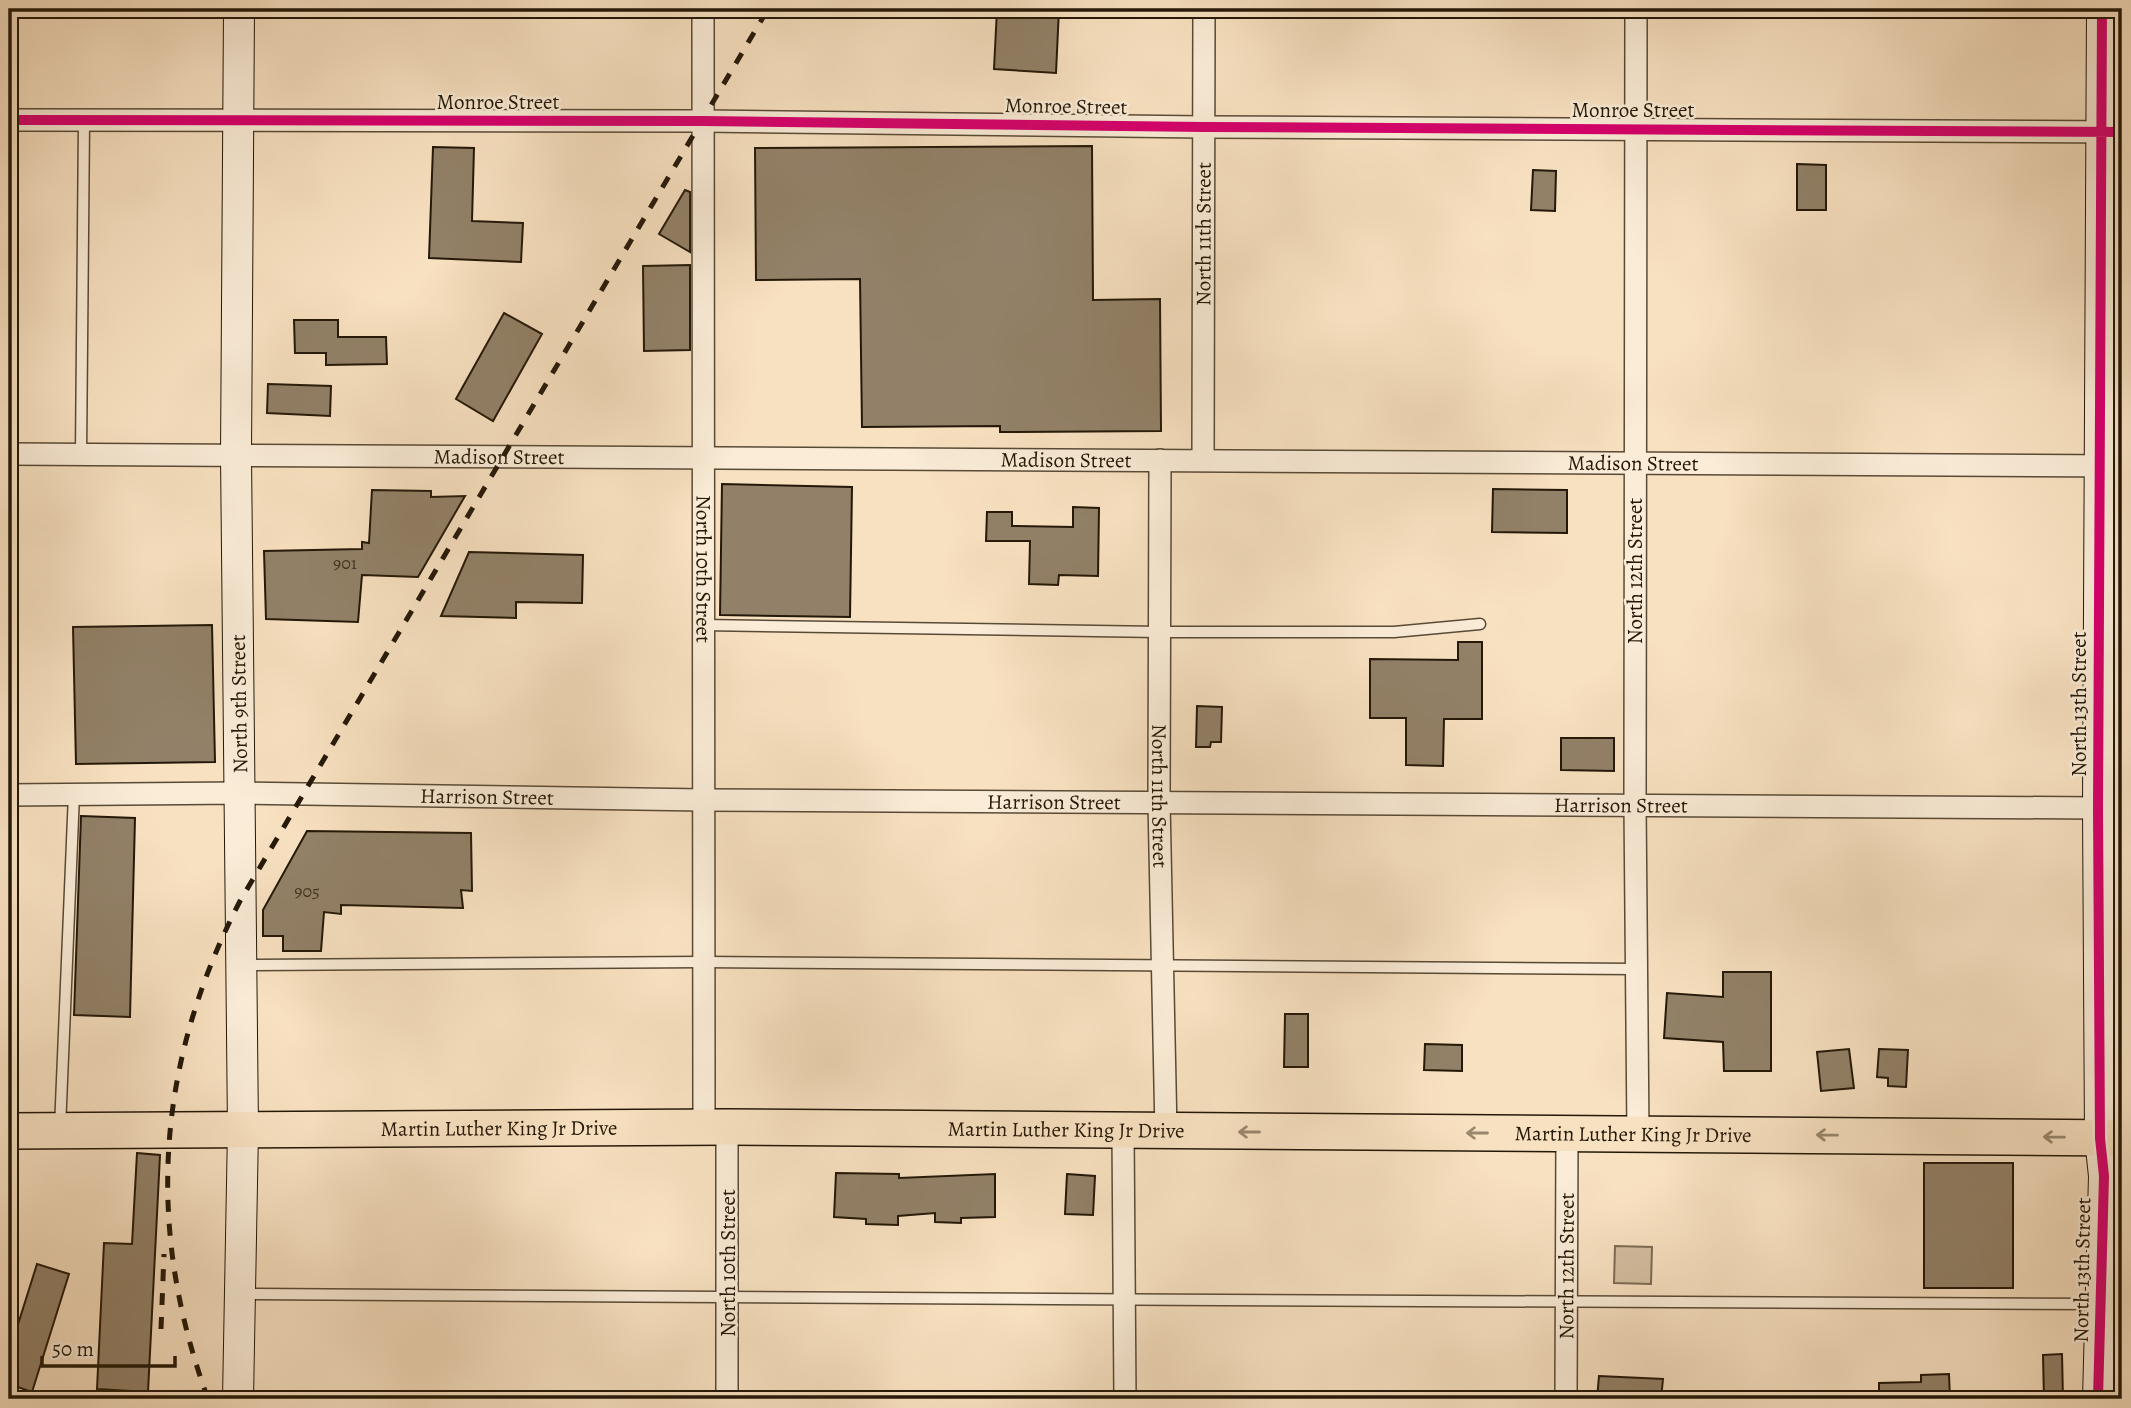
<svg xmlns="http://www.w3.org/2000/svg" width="2131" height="1408" font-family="Alegreya,serif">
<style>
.garden{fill:#d4bfa2;stroke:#7c6c55;stroke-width:2}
.building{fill:#928168;stroke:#241808;stroke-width:2}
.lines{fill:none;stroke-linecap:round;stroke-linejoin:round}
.lane-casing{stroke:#594a36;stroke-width:13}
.street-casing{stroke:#594a36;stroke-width:24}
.secondary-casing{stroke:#241808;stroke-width:32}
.primary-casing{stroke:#241808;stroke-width:38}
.lane{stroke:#faecd7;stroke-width:10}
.street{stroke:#faecd7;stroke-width:21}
.secondary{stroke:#faecd7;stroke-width:30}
.primary{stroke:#f8e1c1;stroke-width:35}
.rail{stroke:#241808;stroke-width:5;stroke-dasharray:12 12;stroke-linecap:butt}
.cycleway-casing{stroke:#faecd7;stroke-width:15}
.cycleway{stroke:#d6006c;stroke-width:10}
.oneway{stroke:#99876e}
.labels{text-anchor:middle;stroke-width:5;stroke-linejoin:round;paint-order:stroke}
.number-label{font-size:18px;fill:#403220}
.street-label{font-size:21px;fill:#241808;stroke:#faecd7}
</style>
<rect width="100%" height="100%" fill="#f8e1c1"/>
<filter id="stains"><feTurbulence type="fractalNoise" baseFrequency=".00286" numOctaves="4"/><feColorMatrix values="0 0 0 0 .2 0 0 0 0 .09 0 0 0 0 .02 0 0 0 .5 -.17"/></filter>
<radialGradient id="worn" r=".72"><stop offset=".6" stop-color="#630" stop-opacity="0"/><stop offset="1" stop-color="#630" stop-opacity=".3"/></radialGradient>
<path class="garden" d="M1615 1246 1652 1247 1651 1284 1614 1283Z"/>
<path class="building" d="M997 9H1059L1056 73 994 69Z
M1092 146 1093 300 1160 299 1161 431 1000 432V426L862 427 860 279 756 280 755 148Z
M433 147 474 148 472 221 523 223 521 262 429 258Z
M1797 164 1826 165V210H1797Z
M1533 170 1556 171 1555 211 1531 210Z
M685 190 690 192V252L659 234Z
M690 265V350L644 351 643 266Z
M504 313 542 334 493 421 456 399Z
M294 320H338V337H386L387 364 326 365V353H295Z
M268 384 331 386 330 416 267 413Z
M722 484 852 487 850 617 720 615Z
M1493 489 1567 490V533L1492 532Z
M372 490 431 491V497L465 496 418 577 362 575 358 622 266 619 264 551 362 549V542L369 543Z
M1073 507 1099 508 1098 576 1059 575 1058 585 1029 584 1030 541H986L987 512H1012V526L1073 527Z
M469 552 583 555 582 603 516 602V618L441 616Z
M212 625 215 762 76 764 73 627Z
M1458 642H1482V719H1444L1443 766 1406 765V718H1370V659L1458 660Z
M1197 706 1222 707 1221 742H1211L1210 747H1196Z
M1561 738H1614V771L1561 770Z
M81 816 135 818 130 1017 74 1015Z
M307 831 471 833 472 891 461 890 463 908 341 905V914L324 912 321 951H283V936H263V910Z
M1723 972H1771V1071H1724L1723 1042 1664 1038 1667 993 1723 997Z
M1285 1014H1308V1067H1284Z
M1425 1044 1462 1045V1071L1424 1070Z
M1849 1049 1854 1088 1821 1091 1817 1052Z
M1879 1049 1908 1050 1906 1087 1888 1086V1078L1877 1077Z
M137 1153 160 1155 148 1392 97 1389 104 1243 132 1244Z
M1924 1163H2013V1288H1924Z
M836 1173 899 1174V1178L995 1174V1217L961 1218V1223L935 1222V1213L898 1216V1225L866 1224V1219L834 1217Z
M1067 1174 1095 1176 1093 1215 1065 1214Z
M37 1264 69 1274 32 1392 9 1384V1353Z
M2062 1354 2063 1399H2044L2043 1355Z
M1949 1374 1950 1399H1879V1383L1921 1382V1375Z
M1599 1376 1663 1379 1661 1399H1597Z"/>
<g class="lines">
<g class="lane-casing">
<path id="lane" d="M81 454 84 121
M703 625 1159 632H1394L1480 624
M243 965 703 962 1636 969
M60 1128 74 794
M242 1294C861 1301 1479 1299 2098 1304"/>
</g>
<g class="street-casing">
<g id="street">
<path id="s1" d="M703 9 704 1128"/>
<path d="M1636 9 1635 805 1638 1134"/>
<path d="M9 120 703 121 1204 127 2122 132"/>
<path id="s2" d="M9 454 2122 466"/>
<path id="s3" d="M1160 460 1159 802 1166 1132"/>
<path id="s4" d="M1203 460 1204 9"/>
<path id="s5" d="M9 795 240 793 703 800 2098 808"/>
<path d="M1123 1131 1125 1399"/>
<path d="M727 1399V1127"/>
<path id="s6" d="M1566 1399 1567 1134"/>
</g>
</g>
<g class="secondary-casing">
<path id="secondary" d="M238 1399 243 1130 236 455 239 9
M2098 1399 2104 1176 2100 1138 2098 808 2102 9"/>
</g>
<g class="primary-casing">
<g id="primary">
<path id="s7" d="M9 1131 727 1127 2122 1138"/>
</g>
</g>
<use href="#lane" class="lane"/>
<use href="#street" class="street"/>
<use href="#secondary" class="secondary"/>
<use href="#primary" class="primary"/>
<path class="rail" d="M161 1329 164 1254
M208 1399C145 1227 156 1064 240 901L768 9"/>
<g class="cycleway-casing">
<path id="cycleway" d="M9 120 703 121 1204 127 2122 132
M2098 1399 2104 1176 2100 1138 2098 808 2102 9"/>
</g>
<use href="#cycleway" class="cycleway"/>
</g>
<defs><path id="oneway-shaft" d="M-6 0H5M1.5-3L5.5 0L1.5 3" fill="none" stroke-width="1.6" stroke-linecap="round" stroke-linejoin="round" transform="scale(1.75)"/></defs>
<g class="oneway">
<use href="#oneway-shaft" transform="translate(1249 1132) rotate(-180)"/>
<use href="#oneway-shaft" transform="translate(1477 1133) rotate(-180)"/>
<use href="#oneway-shaft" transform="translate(1827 1135) rotate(-179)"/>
<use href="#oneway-shaft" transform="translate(2054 1137) rotate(-179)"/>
</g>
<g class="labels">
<g class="number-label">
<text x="345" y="569">901</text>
<text x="307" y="897">905</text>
</g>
<g class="street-label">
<text x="498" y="109">Monroe Street</text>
<text transform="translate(1066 106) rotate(1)" y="7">Monroe Street</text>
<text x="1633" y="117">Monroe Street</text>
<text dy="7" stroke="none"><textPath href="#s4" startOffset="226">North 11th Street</textPath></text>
<text dy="7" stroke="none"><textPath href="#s2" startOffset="490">Madison Street</textPath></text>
<text dy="7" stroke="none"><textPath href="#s2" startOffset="1057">Madison Street</textPath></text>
<text dy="7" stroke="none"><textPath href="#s2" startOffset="1624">Madison Street</textPath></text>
<text dy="7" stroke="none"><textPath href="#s1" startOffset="560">North 10th Street</textPath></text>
<text transform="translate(1635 571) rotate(-90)" y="7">North 12th Street</text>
<text transform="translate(239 704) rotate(-91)" y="7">North 9th Street</text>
<text transform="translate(2079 704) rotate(-90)" y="7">North 13th Street</text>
<text dy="7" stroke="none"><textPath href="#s5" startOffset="478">Harrison Street</textPath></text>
<text dy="7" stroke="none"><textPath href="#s3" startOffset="336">North 11th Street</textPath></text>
<text dy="7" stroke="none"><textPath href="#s5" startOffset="1045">Harrison Street</textPath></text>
<text dy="7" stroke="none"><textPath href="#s5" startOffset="1612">Harrison Street</textPath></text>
<text dy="7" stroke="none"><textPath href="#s7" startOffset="490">Martin Luther King Jr Drive</textPath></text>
<text dy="7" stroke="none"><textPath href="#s7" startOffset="1057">Martin Luther King Jr Drive</textPath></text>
<text dy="7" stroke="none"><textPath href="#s7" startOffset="1624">Martin Luther King Jr Drive</textPath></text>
<text transform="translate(728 1263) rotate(-90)" y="7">North 10th Street</text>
<text dy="7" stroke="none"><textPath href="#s6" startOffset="133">North 12th Street</textPath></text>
<text transform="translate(2082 1270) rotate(-89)" y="7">North 13th Street</text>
</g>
</g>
<rect width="2131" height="1408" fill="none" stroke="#f8e1c1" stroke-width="35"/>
<rect x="10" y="10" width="2110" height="1387" fill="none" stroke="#241808" stroke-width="3.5"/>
<rect x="18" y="18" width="2096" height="1373" fill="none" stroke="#241808" stroke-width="2"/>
<path d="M42 1356v10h133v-10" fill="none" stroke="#241808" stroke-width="3.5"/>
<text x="52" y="1356" font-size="21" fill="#241808" stroke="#faecd7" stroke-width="5" paint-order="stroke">50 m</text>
<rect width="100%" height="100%" filter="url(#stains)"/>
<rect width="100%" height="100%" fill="url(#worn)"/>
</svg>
